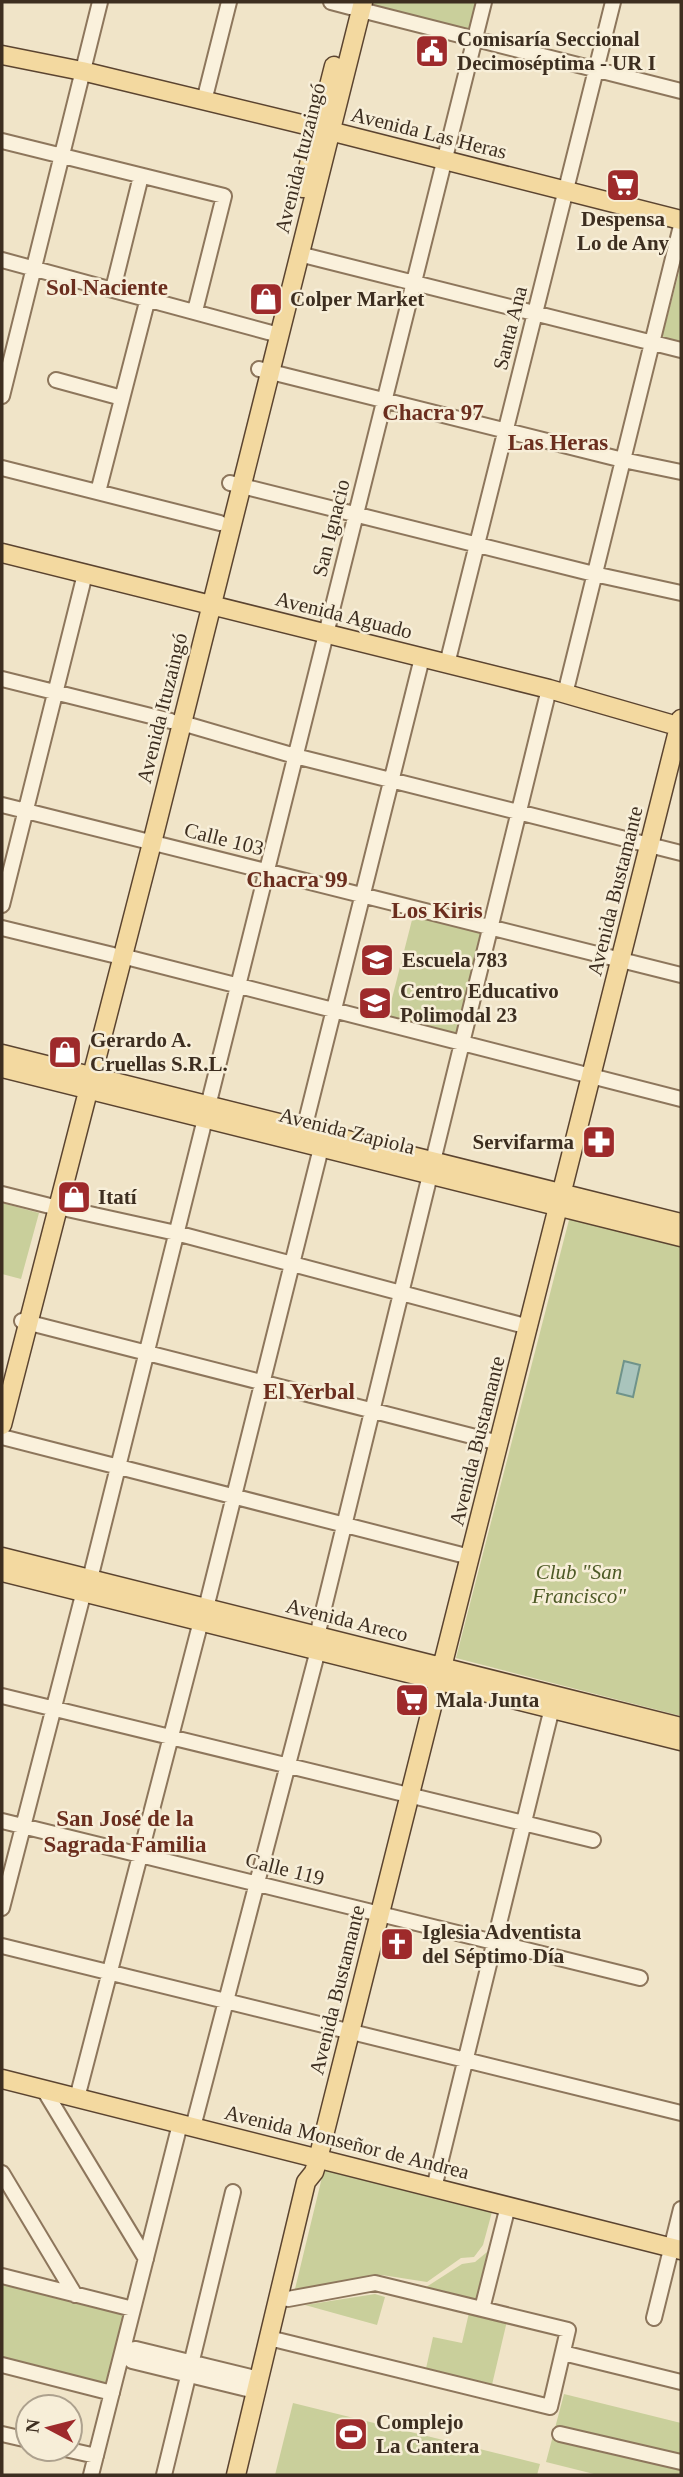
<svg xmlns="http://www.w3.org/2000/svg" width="683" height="2477" font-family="Georgia,serif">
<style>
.green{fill:#c9cf9b}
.water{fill:#a9c4bc;stroke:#6f938a;stroke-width:2}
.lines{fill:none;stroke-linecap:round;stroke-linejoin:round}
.minor-casing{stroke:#8d765c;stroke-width:18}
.major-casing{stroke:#5b4430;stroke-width:21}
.minor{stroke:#faf1dc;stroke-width:14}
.major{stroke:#f3d9a0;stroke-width:18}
.labels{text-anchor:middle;stroke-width:5;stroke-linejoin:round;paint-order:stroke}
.poi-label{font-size:21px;font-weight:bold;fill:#3d2e20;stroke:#f7eed8;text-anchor:start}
.street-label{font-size:21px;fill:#3d2e20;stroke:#f7eed8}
.park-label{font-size:21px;font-style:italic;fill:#4d5a26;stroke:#f7eed8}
.neighbourhood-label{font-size:23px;font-weight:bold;fill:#6b2e1e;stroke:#f7eed8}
</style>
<rect width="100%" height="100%" fill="#f0e4c8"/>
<path class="green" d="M366 2H482L474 33 365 8Z
M681 265V342L662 337Z
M413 916 485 932 459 1034 387 1018Z
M2 1203 39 1213 21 1279 2 1274Z
M570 1216 681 1243V1716L456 1658Z
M324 2169 492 2212 483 2245 474 2257 461 2258 427 2282 382 2275 295 2289Z
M498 2243 479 2314 507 2321 491 2389 425 2373 433 2337 462 2343 471 2304 420 2291 462 2264 475 2262Z
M2 2281 127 2312 109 2384 2 2358Z
M375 2294 385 2297 377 2325 305 2305Z
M564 2394 681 2423V2475H598L546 2462Z
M293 2403 540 2464 537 2475H275Z"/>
<path class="water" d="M624 1361 640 1365 633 1397 617 1393Z"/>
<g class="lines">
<g class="minor-casing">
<path id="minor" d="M331 2 350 7
M361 10 681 91
M204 101 229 2
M2 141 224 196 195 311
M299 254 681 350
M2 260 279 335
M113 289 141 176
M259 369 623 460 681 472
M56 380 122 398
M2 396 100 2
M2 468 220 523
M230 483 594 574 681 593
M98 492 148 298
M447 664 613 2
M2 679 171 721
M565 694 681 226
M182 723 295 756 681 853
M2 805 681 975
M2 905 85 574
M2 928 113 955
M122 956 681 1099
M208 1106 484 2
M304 1129 422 658
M433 1161 549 689
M2 1194 50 1206
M58 1207 176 1233 529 1327
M22 1321 499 1443
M2 1437 470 1557
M90 1579 205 1119
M206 1608 321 1148
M317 1636 430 1175
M2 1696 593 1840
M2 1821 640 1978
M2 1908 84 1591
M2 1946 681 2113
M44 2090 146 2259
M77 2098 201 1621
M193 2127 318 1650
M2 2173 75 2295
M434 2188 552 1708
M2 2276 133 2309
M482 2309 508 2206
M654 2318 681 2209
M269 2338 550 2407 568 2330 375 2283 288 2299
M123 2351 136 2349 255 2378 257 2387
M123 2351 132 2361 251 2390 257 2387
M563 2353 681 2382
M2 2365 112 2393
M2 2434 28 2440
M560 2434 681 2462
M65 2449 96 2456
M91 2475 180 2124
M164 2475 233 2192"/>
</g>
<g class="major-casing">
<path id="major" d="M2 55 82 71 318 128 681 220
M303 188 334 66
M2 553 549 689 674 725 681 723
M2 1054 681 1223
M2 1068 681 1237
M2 1425 152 843 363 2
M2 1557 681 1727
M2 1572 681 1741
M2 2079 681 2250
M236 2475 306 2182 314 2172 318 2159 681 719"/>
</g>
<use href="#minor" class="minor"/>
<use href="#major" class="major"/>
</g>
<defs>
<g id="civic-square" transform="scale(1.75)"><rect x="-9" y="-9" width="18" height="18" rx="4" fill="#9e2a2b" stroke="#f7eed8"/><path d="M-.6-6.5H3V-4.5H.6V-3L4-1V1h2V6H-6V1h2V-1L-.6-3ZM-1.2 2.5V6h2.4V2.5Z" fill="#fff"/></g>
<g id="supermarket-square" transform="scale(1.75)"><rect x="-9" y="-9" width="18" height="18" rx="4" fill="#9e2a2b" stroke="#f7eed8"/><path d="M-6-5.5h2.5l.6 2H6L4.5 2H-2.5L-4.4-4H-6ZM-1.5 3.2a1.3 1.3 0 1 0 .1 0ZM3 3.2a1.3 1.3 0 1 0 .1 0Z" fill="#fff"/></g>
<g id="shop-square" transform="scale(1.75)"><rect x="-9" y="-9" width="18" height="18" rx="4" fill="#9e2a2b" stroke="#f7eed8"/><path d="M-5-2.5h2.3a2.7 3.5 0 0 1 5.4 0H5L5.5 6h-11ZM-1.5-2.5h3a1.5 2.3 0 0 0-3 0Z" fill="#fff"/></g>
<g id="school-square" transform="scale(1.75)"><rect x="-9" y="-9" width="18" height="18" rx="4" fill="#9e2a2b" stroke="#f7eed8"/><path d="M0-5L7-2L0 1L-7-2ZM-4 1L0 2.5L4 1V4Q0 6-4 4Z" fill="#fff"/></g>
<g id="pharmacy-square" transform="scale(1.75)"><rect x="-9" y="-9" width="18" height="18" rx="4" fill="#9e2a2b" stroke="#f7eed8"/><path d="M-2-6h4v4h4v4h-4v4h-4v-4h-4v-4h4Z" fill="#fff"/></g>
<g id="church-square" transform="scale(1.75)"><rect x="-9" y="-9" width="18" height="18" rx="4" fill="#9e2a2b" stroke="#f7eed8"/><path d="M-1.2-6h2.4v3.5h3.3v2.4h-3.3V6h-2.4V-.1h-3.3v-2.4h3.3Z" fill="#fff"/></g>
<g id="stadium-square" transform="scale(1.75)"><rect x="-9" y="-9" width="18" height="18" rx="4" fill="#9e2a2b" stroke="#f7eed8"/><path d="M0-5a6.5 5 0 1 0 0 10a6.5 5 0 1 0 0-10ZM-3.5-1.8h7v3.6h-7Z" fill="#fff"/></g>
</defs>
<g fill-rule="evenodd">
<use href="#civic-square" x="432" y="51"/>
<use href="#supermarket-square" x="623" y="185"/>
<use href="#shop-square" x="266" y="299"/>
<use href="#school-square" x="377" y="960"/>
<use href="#school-square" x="375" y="1003"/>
<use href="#shop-square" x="65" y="1052"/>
<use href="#pharmacy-square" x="599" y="1142"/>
<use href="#shop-square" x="74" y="1197"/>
<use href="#supermarket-square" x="412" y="1700"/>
<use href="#church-square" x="397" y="1944"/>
<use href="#stadium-square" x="351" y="2434"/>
</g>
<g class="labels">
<g class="poi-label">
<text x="457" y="46">Comisaría Seccional<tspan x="457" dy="24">Decimoséptima - UR I</tspan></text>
<text x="623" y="226" text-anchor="middle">Despensa<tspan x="623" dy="24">Lo de Any</tspan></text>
<text x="290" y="306">Colper Market</text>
<text x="402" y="967">Escuela 783</text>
<text x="400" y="998">Centro Educativo<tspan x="400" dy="24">Polimodal 23</tspan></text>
<text x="90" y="1047">Gerardo A.<tspan x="90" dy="24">Cruellas S.R.L.</tspan></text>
<text x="574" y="1149" text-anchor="end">Servifarma</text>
<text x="98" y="1204">Itatí</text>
<text x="436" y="1707">Mala Junta</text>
<text x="422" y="1939">Iglesia Adventista<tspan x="422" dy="24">del Séptimo Día</tspan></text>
<text x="376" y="2429">Complejo<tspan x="376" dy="24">La Cantera</tspan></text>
</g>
<g class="street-label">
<text transform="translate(429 133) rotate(14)" y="7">Avenida Las Heras</text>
<text transform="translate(300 158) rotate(-76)" y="7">Avenida Ituzaingó</text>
<text transform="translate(510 328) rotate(-76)" y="7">Santa Ana</text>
<text transform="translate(331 528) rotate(-76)" y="7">San Ignacio</text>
<text transform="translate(344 615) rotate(14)" y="7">Avenida Aguado</text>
<text transform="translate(162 708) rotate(-76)" y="7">Avenida Ituzaingó</text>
<text transform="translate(224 839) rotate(14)" y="7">Calle 103</text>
<text transform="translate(615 891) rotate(-76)" y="7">Avenida Bustamante</text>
<text transform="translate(347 1131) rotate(14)" y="7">Avenida Zapiola</text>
<text transform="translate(477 1441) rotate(-76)" y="7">Avenida Bustamante</text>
<text transform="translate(347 1620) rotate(14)" y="7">Avenida Areco</text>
<text transform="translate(285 1869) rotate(14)" y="7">Calle 119</text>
<text transform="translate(337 1990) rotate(-76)" y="7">Avenida Bustamante</text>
<text transform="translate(347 2142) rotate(14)" y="7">Avenida Monseñor de Andrea</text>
</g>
<g class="park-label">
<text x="579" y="1579">Club "San<tspan x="579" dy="24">Francisco"</tspan></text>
</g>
<g class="neighbourhood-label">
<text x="107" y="295">Sol Naciente</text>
<text x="433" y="420">Chacra 97</text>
<text x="558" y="450">Las Heras</text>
<text x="297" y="887">Chacra 99</text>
<text x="437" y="918">Los Kiris</text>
<text x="309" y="1399">El Yerbal</text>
<text x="125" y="1826">San José de la<tspan x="125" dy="26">Sagrada Familia</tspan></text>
</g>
</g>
<rect width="683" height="2477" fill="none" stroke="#3d2e20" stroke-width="7"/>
<g transform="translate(49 2428) rotate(277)"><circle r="33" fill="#f7eed8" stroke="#ada18e" stroke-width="2"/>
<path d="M0-5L12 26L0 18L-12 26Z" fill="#9e2a2b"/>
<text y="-10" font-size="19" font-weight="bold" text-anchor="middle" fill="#3d2e20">N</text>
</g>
</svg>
